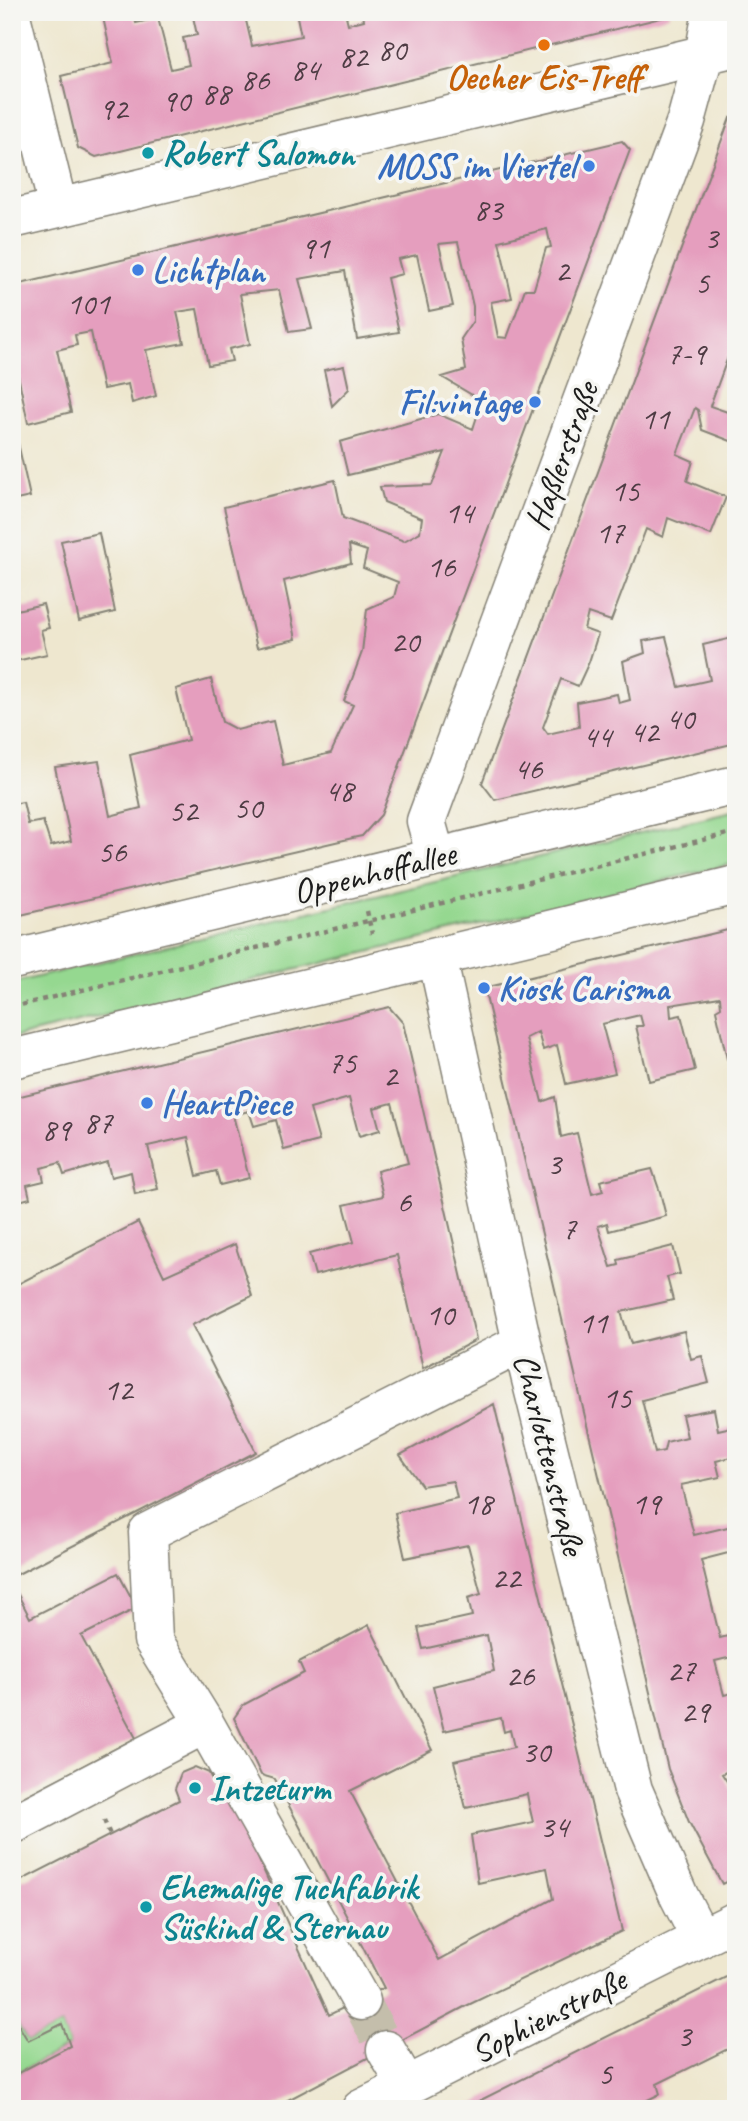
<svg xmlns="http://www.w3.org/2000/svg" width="748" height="2121" font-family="Caveat,sans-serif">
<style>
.green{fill:#95d890;stroke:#587a56;stroke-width:2}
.building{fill:#e59ebe;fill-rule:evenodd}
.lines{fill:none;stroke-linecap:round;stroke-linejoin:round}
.minor-tunnel{stroke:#c4beab;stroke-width:38;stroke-dasharray:38 19;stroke-linecap:butt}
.minor-casing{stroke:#858276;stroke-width:41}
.path{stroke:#858276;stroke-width:4.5;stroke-dasharray:5 5;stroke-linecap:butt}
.minor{stroke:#fff;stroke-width:38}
.food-dot{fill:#e8710a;stroke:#f6f6f2;stroke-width:2.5}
.culture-dot{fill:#0f9aa8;stroke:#f6f6f2;stroke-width:2.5}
.shop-dot{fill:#3f7fe0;stroke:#f6f6f2;stroke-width:2.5}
.labels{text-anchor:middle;stroke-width:7;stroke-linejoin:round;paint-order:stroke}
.number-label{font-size:32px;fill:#4e3c44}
.food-label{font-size:35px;font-weight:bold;fill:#c56008;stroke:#f6f6f2}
.culture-label{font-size:35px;font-weight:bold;fill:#0d838f;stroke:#f6f6f2;text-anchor:start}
.shop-label{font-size:35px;font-weight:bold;fill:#366cbe;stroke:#f6f6f2;text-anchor:start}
.street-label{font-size:35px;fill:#1c1c1c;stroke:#f6f6f2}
</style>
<rect width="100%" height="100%" fill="#f6f6f2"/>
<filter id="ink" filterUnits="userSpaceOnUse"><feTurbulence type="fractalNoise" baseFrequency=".0143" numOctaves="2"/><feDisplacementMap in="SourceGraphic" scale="14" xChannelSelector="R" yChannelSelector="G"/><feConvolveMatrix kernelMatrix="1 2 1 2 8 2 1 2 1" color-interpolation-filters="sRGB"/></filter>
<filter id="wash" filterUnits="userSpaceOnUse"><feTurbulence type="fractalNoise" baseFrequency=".00686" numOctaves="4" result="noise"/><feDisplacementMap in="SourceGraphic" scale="28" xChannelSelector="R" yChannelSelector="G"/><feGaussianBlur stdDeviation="1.57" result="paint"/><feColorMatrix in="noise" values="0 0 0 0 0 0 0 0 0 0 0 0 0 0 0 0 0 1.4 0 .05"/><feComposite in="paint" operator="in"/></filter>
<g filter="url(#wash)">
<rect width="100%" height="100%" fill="#eee7cf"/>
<path class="green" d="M736 810V863L12 1038V983Z
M12 2014 28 2041 62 2024 70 2046 12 2076Z"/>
<g id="blocks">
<path class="building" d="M105 12H133L136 23 158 18 171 69 189 65 183 38 197 35 192 12H244L252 46 301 36 296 12H345L348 24 364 20 362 12H669V16L96 157 78 148 61 76 113 63 102 13Z
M736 117V335L710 406 736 415V443L702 430 698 410 695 408 677 454 693 461 687 481 726 497 711 535 668 518 663 537 646 529 611 621 588 613 584 629 598 634 589 662 578 686 561 679 543 727 548 734 579 727 577 702 617 694 619 703 630 700 623 661 645 653 643 641 666 637 679 687 710 680 703 645 736 637V743L495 800 482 783 730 118Z
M622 141 630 150 381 815 362 836 357 837 12 917V804L23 802 28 824 43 821 51 846 71 841 55 767 99 761 110 816 141 808 130 755 188 740 176 689 211 679 222 722 237 730 273 721 283 765 331 753 353 705 344 701 362 652 367 609 394 597 398 582 363 568 367 551 349 545 351 563 284 581 296 639 257 648 224 507 335 480 343 518 404 541 420 532 422 518 384 502 380 487 432 485 445 452 348 475 340 442 438 414 473 429 482 401 442 377 466 370 461 339 473 321V306L458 242 439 244 453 306 429 311 417 255 398 259 402 274 387 278 399 332 357 339 345 271 299 279 312 329 289 332 279 290 240 294 250 344 229 349 232 361 208 365 197 309 177 312 184 343 146 350 156 396 132 403 128 384 103 389 91 332 75 335 77 345 57 350 71 412 28 423 12 346V286ZM547 229 551 247 546 248 534 289H525L507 338 498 337 491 302 512 298 499 241Z
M344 366 349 389 332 406 324 370Z
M16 434 30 497 12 501V435Z
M99 533 115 612 79 621 61 541Z
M43 604 49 628 41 630 47 654 12 662V611Z
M736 928V1058L727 1059 716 1010 721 1007 720 997 670 1005 671 1017 681 1015 695 1070 649 1081 636 1026H643L640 1015 602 1024 615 1073 566 1084 557 1045 543 1050 538 1032 526 1038 542 1102 555 1097 561 1137 577 1133 592 1194 603 1191 600 1181 652 1169 660 1192 666 1216 609 1231 607 1223 598 1226 611 1267 619 1265 618 1260 673 1246 680 1274 667 1277 673 1300 621 1312 631 1344 684 1331 691 1359 702 1356 709 1383 642 1400 655 1453 664 1451 666 1442 687 1437 682 1415 714 1409 718 1430 736 1426V1456L716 1461 720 1477 681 1485 694 1535 736 1525V1551L701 1560 720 1638 736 1634V1656L715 1661 724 1695 736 1692V1767L722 1774 736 1795V1877L722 1884 689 1822 668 1769 484 988Z
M389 1007 403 1023 476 1340 423 1368 397 1255 315 1275 309 1254 354 1242 344 1205 383 1196 377 1171 408 1163 392 1103 374 1108 380 1130 359 1136 349 1098 310 1109 319 1141 284 1150 276 1120 254 1126 249 1111 233 1115 249 1178 220 1185 216 1171 197 1176 188 1137 148 1146 158 1189 135 1194 131 1172 111 1177 107 1162 64 1175 60 1163 41 1168 44 1181 27 1185 30 1198 12 1203V1098Z
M138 1222 164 1276 235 1244 252 1296 192 1325 256 1452 12 1577V1287Z
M494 1404 622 1931 466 2006 271 2109H12V2076L70 2046 62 2024 28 2041 12 2014V1936L16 1935 12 1928V1885L179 1800 175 1789 181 1773 195 1767 209 1773 215 1787 224 1783 329 2015 384 1988 275 1779 261 1775 234 1718 243 1705 304 1673 299 1662 369 1625 432 1750 350 1791 439 1960 553 1899 547 1868 478 1883 471 1835 533 1822 529 1805 527 1794 466 1808 454 1761 514 1747 510 1730 504 1732 501 1718 444 1731 433 1686 494 1671 487 1635 423 1649 418 1628 472 1616 468 1598 481 1594 468 1545 405 1558 395 1513 457 1498 453 1481 422 1486 400 1455Z
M118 1573 137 1608 81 1636 136 1738 12 1803V1583L30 1618Z
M736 1972V2045L657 2084 660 2094 629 2109H463Z"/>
</g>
</g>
<g filter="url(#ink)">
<use href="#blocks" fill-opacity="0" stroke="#858276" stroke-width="2"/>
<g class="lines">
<path class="minor-tunnel" d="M361 2001 386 2050"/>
<g class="minor-casing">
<path id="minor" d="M12 20 58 207
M12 219 736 47
M436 857 426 821 686 121 704 55 712 12
M437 957 522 1343 633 1790 679 1896 701 1939
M12 960 736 785
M12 1059 736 885
M205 1724 153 1640 148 1532 522 1343
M12 1825 205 1724 361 2001
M386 2050 407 2086
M361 2109 736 1921"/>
</g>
<path class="path" d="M367 911 372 934
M12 1007 736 832
M104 1820 110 1835"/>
<use href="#minor" class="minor"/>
</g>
</g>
<circle class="food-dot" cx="544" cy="45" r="7"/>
<g class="culture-dot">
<circle cx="148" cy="153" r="7"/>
<circle cx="195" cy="1788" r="7"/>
<circle cx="146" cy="1907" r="7"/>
</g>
<g class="shop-dot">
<circle cx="589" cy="166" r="7"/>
<circle cx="138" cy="270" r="7"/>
<circle cx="535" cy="402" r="7"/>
<circle cx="484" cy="988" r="7"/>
<circle cx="147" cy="1103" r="7"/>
</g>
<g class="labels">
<g class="number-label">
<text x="392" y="60">80</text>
<text x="353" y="67">82</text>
<text x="305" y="80">84</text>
<text x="255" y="90">86</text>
<text x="216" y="104">88</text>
<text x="176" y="111">90</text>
<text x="113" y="119">92</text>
<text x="488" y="220">83</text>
<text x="711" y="248">3</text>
<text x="315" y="258">91</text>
<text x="562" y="281">2</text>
<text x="702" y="293">5</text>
<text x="88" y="314">101</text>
<text x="686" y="364">7-9</text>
<text x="655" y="429">11</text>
<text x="625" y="501">15</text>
<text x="459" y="523">14</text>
<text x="610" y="543">17</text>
<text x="441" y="577">16</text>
<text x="405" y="652">20</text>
<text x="680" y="729">40</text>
<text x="644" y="742">42</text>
<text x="597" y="747">44</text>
<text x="528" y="779">46</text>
<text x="339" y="801">48</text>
<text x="248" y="818">50</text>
<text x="183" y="821">52</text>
<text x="112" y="862">56</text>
<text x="342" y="1073">75</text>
<text x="390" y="1086">2</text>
<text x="98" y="1133">87</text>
<text x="56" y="1140">89</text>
<text x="554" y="1174">3</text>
<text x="404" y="1212">6</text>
<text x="569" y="1239">7</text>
<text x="440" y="1325">10</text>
<text x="593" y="1333">11</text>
<text x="118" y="1400">12</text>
<text x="617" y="1408">15</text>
<text x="478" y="1514">18</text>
<text x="646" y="1514">19</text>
<text x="506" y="1588">22</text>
<text x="681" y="1681">27</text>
<text x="520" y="1686">26</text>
<text x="695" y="1722">29</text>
<text x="536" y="1762">30</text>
<text x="554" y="1837">34</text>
<text x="684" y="2046">3</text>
<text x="605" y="2084">5</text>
</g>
<g class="food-label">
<text x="544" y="89">Oecher Eis-Treff</text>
</g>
<g class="culture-label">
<text x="162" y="165">Robert Salomon</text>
<text x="209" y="1800">Intzeturm</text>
<text x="160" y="1899">Ehemalige Tuchfabrik<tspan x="160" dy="40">Süskind &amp; Sternau</tspan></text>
</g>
<g class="shop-label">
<text x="575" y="178" text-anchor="end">MOSS im Viertel</text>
<text x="152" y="282">Lichtplan</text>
<text x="521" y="414" text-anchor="end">Fil:vintage</text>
<text x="498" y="1000">Kiosk Carisma</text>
<text x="161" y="1115">HeartPiece</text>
</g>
<g class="street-label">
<text transform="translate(561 456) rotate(-70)" y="12">Haßlerstraße</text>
<text transform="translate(374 872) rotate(-14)" y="12">Oppenhoffallee</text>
<text transform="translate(550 1454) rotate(76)" y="12">Charlottenstraße</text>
<text transform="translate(548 2015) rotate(-27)" y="12">Sophienstraße</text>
</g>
</g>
<rect width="748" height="2121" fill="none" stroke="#f6f6f2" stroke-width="42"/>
</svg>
